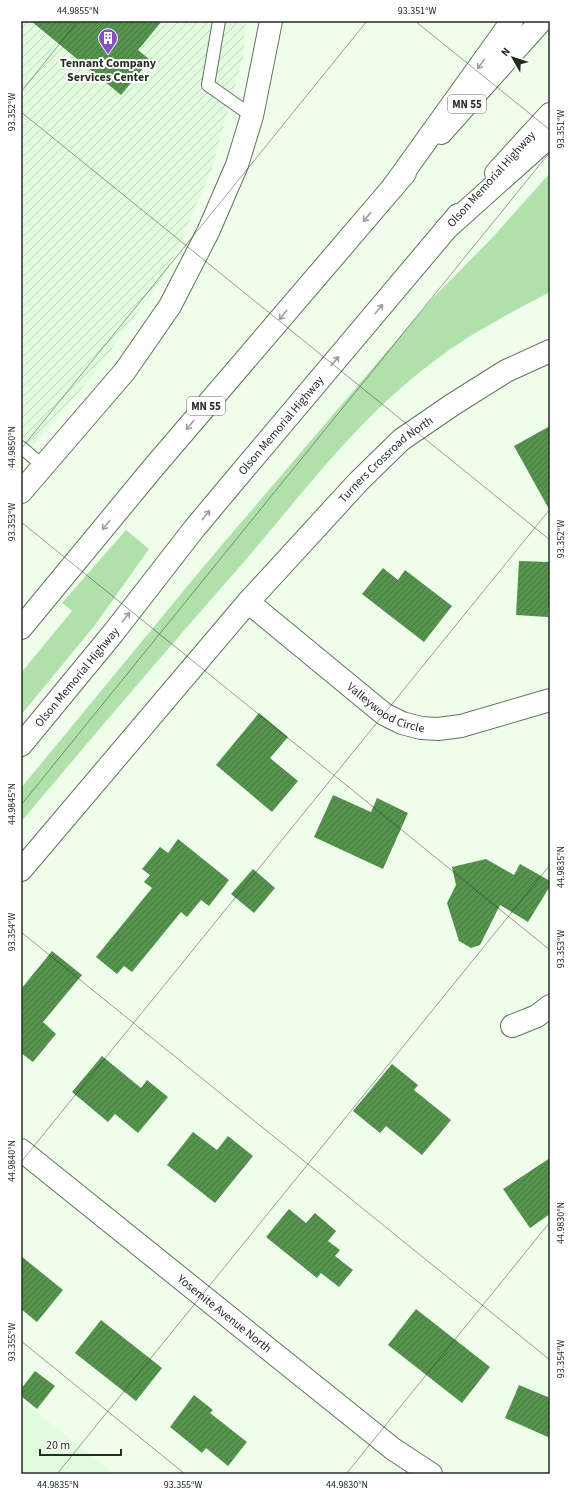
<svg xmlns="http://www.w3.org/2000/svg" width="571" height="1495" font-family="'Source Sans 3',sans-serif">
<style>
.built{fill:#e0fbdd}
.industrial{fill:url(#industrial-furrows)}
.grass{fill:#b1e1ab}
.building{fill:url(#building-hatch)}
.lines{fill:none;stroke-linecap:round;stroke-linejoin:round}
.service-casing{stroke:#61735f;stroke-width:14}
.minor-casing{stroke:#61735f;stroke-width:24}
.tertiary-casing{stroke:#61735f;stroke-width:24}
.trunk-casing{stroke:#61735f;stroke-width:24}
.motorway-casing{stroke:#61735f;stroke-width:24}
.service{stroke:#fff;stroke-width:12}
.minor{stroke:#fff;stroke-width:22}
.tertiary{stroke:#fff;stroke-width:22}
.trunk{stroke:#fff;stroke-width:22}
.motorway{stroke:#fff;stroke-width:22}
.oneway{stroke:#9ca09c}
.ticks{fill:none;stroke:#242c24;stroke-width:1;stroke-opacity:0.45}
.labels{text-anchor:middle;stroke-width:4;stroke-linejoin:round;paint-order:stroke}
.shield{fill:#fff;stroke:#666b66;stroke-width:1}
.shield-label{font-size:11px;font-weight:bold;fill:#242c24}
.poi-label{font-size:12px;font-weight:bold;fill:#242c24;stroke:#fff}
.street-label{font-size:12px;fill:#242c24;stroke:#fff}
.neatline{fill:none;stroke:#242c24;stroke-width:1.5}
.ticks-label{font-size:10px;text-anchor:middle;fill:#242c24}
</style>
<defs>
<pattern id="industrial-furrows" width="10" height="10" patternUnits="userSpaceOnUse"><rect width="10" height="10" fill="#e0fbdd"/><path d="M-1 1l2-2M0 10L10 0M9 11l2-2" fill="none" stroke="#c0d7be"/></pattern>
<pattern id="building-hatch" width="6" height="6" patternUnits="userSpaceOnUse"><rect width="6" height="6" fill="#54944d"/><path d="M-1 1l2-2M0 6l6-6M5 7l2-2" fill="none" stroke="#457940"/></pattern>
</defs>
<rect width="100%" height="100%" fill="#eefeeb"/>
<path class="built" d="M21 1400 114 1474H21Z"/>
<path class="industrial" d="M21 21H246L243 57 211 171 169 268 94 374 21 460Z"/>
<path class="grass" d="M550 173V292C510 313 469 334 433 362 355 420 299 499 236 571 163 654 92 737 21 822V788L204 566 430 301 491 239Z
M126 530 149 549 95 625 21 715V673L72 611 62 603Z"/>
<path class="building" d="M31 21H162L138 50 150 60 121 95Z
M550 426V511L514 446Z
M519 561 550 562V608H548V617L516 615Z
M383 568 398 580 405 570 452 606 424 642 362 594Z
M259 713 288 737 270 758 298 781 272 812 216 765Z
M333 795 371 812 377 798 408 813 383 869 314 837Z
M178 839 229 880 209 906 201 900 187 917 181 912 132 972 124 966 117 974 96 957 152 888 144 882 150 875 142 869 160 847 168 853Z
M486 859 514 875 520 864 550 881V886L528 922 500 905 480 945 471 948 459 941 447 903 456 885 452 867Z
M253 869 275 888 254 913 231 894Z
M52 951 82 975 43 1022 56 1034 33 1062 21 1053V989Z
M102 1056 141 1088 147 1080 168 1097 138 1133 115 1114 108 1122 72 1092Z
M392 1064 418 1085 414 1090 451 1120 422 1155 386 1126 380 1133 353 1111Z
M193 1132 217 1150 228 1136 253 1156 215 1203 167 1165Z
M550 1158V1214L530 1228 503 1189Z
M289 1209 306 1223 315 1213 336 1231 328 1241 340 1250 335 1256 353 1270 339 1287 321 1273 317 1278 266 1237Z
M21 1256 63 1290 37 1322 21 1309Z
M416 1309 490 1367 462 1403 388 1345Z
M101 1320 162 1368 136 1401 75 1353Z
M35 1371 55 1386 37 1409 21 1396V1389Z
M519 1385 550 1398V1438L505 1418Z
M194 1395 213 1410 210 1413 247 1442 228 1466 206 1448 202 1453 170 1427Z"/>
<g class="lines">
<g class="service-casing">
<path id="service" d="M219 21 208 85 252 116
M21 447 43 466"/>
</g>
<g class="minor-casing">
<g id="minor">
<path id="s1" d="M248 602 384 714 402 723 421 728 438 729 461 726 550 700"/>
<path d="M512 1026 537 1016 550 1006"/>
<path id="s2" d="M21 1150 393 1449 431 1474"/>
</g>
</g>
<g class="tertiary-casing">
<g id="tertiary">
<path d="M21 492 125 371 170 306 208 232 237 165 252 116 271 21"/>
<path id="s3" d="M21 870 248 602 359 481 401 440 452 405 506 371 550 351"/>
</g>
</g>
<g class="trunk-casing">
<g id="trunk">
<path d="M441 133 541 21"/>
<path d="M496 173 550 114"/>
<path d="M21 628 153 468 405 173"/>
<path id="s4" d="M21 745 114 632 194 529 229 487 458 215"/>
</g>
</g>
<g class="motorway-casing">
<path id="motorway" d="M393 187 512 21
M446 229 550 136"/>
</g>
<use href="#service" class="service"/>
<use href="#minor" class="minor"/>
<use href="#tertiary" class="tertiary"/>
<use href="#trunk" class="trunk"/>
<use href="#motorway" class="motorway"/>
</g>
<defs><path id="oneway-shaft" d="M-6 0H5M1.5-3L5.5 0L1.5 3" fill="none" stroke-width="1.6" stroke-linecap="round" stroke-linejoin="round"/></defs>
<g class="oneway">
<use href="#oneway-shaft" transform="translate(481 64) rotate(126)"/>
<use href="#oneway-shaft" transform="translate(367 217) rotate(131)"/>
<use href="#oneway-shaft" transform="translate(379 309) rotate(-50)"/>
<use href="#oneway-shaft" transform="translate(283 315) rotate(130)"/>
<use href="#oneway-shaft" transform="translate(335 361) rotate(-50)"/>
<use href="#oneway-shaft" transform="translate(190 425) rotate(130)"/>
<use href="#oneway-shaft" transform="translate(206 515) rotate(-51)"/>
<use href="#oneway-shaft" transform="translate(106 525) rotate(130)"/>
<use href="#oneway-shaft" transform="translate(126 617) rotate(-52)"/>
</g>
<path class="ticks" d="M415 21 550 130M21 92 78 21M21 112 550 540M21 449 367 21M21 522 550 950M21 805 550 152M21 932 550 1360M21 1162 550 509M21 1341 185 1474M57 1474 550 865M346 1474 550 1222"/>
<defs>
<g id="building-pin" transform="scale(1)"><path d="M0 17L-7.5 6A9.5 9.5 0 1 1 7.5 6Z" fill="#854fc6" stroke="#fff"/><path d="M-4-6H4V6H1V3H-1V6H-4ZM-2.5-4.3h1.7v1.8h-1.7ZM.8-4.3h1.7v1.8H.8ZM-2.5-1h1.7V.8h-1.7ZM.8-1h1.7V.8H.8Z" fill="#fff"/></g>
</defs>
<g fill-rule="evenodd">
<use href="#building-pin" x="108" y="38"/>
</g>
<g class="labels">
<g class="shield">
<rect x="448" y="95" width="38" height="18" rx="3"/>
<rect x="187" y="397" width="38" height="18" rx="3"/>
</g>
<g class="shield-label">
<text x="467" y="108">MN 55</text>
<text x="206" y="410">MN 55</text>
</g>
<g class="poi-label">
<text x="108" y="67">Tennant Company<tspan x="108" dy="14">Services Center</tspan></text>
</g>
<g class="street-label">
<text transform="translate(491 179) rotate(-48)" y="4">Olson Memorial Highway</text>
<text dy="4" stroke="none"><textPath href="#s4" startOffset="412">Olson Memorial Highway</textPath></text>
<text dy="4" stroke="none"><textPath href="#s3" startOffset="550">Turners Crossroad North</textPath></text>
<text dy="4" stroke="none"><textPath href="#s4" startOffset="88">Olson Memorial Highway</textPath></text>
<text dy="4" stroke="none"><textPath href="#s1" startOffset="175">Valleywood Circle</textPath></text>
<text dy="4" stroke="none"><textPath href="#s2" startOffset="261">Yosemite Avenue North</textPath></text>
</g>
</g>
<rect width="571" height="1495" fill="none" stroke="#ffffff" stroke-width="44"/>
<g transform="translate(513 58) rotate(309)" stroke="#ffffff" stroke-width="3" paint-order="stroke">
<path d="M0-3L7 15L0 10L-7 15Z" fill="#242c24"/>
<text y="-6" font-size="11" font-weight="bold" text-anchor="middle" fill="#242c24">N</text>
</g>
<path d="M40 1449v6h81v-6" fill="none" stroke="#242c24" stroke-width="2"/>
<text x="46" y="1449" font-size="12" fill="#242c24" stroke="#ffffff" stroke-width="3" paint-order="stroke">20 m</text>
<rect x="22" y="22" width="527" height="1451" class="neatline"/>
<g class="ticks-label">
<text x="78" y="14">44.9855°N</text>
<text x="417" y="14">93.351°W</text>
<text transform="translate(11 112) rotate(-90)" y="4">93.352°W</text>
<text transform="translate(560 129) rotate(-90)" y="4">93.351°W</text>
<text transform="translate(11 447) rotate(-90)" y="4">44.9850°N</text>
<text transform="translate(11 522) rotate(-90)" y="4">93.353°W</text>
<text transform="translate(560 539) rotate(-90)" y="4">93.352°W</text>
<text transform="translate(11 804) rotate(-90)" y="4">44.9845°N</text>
<text transform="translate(560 867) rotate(-90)" y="4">44.9835°N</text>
<text transform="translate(11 932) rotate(-90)" y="4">93.354°W</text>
<text transform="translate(560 949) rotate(-90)" y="4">93.353°W</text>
<text transform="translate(11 1161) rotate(-90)" y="4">44.9840°N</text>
<text transform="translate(560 1223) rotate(-90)" y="4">44.9830°N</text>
<text transform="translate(11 1342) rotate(-90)" y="4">93.355°W</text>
<text transform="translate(560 1359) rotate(-90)" y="4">93.354°W</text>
<text x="58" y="1488">44.9835°N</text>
<text x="183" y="1488">93.355°W</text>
<text x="347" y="1488">44.9830°N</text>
</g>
</svg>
